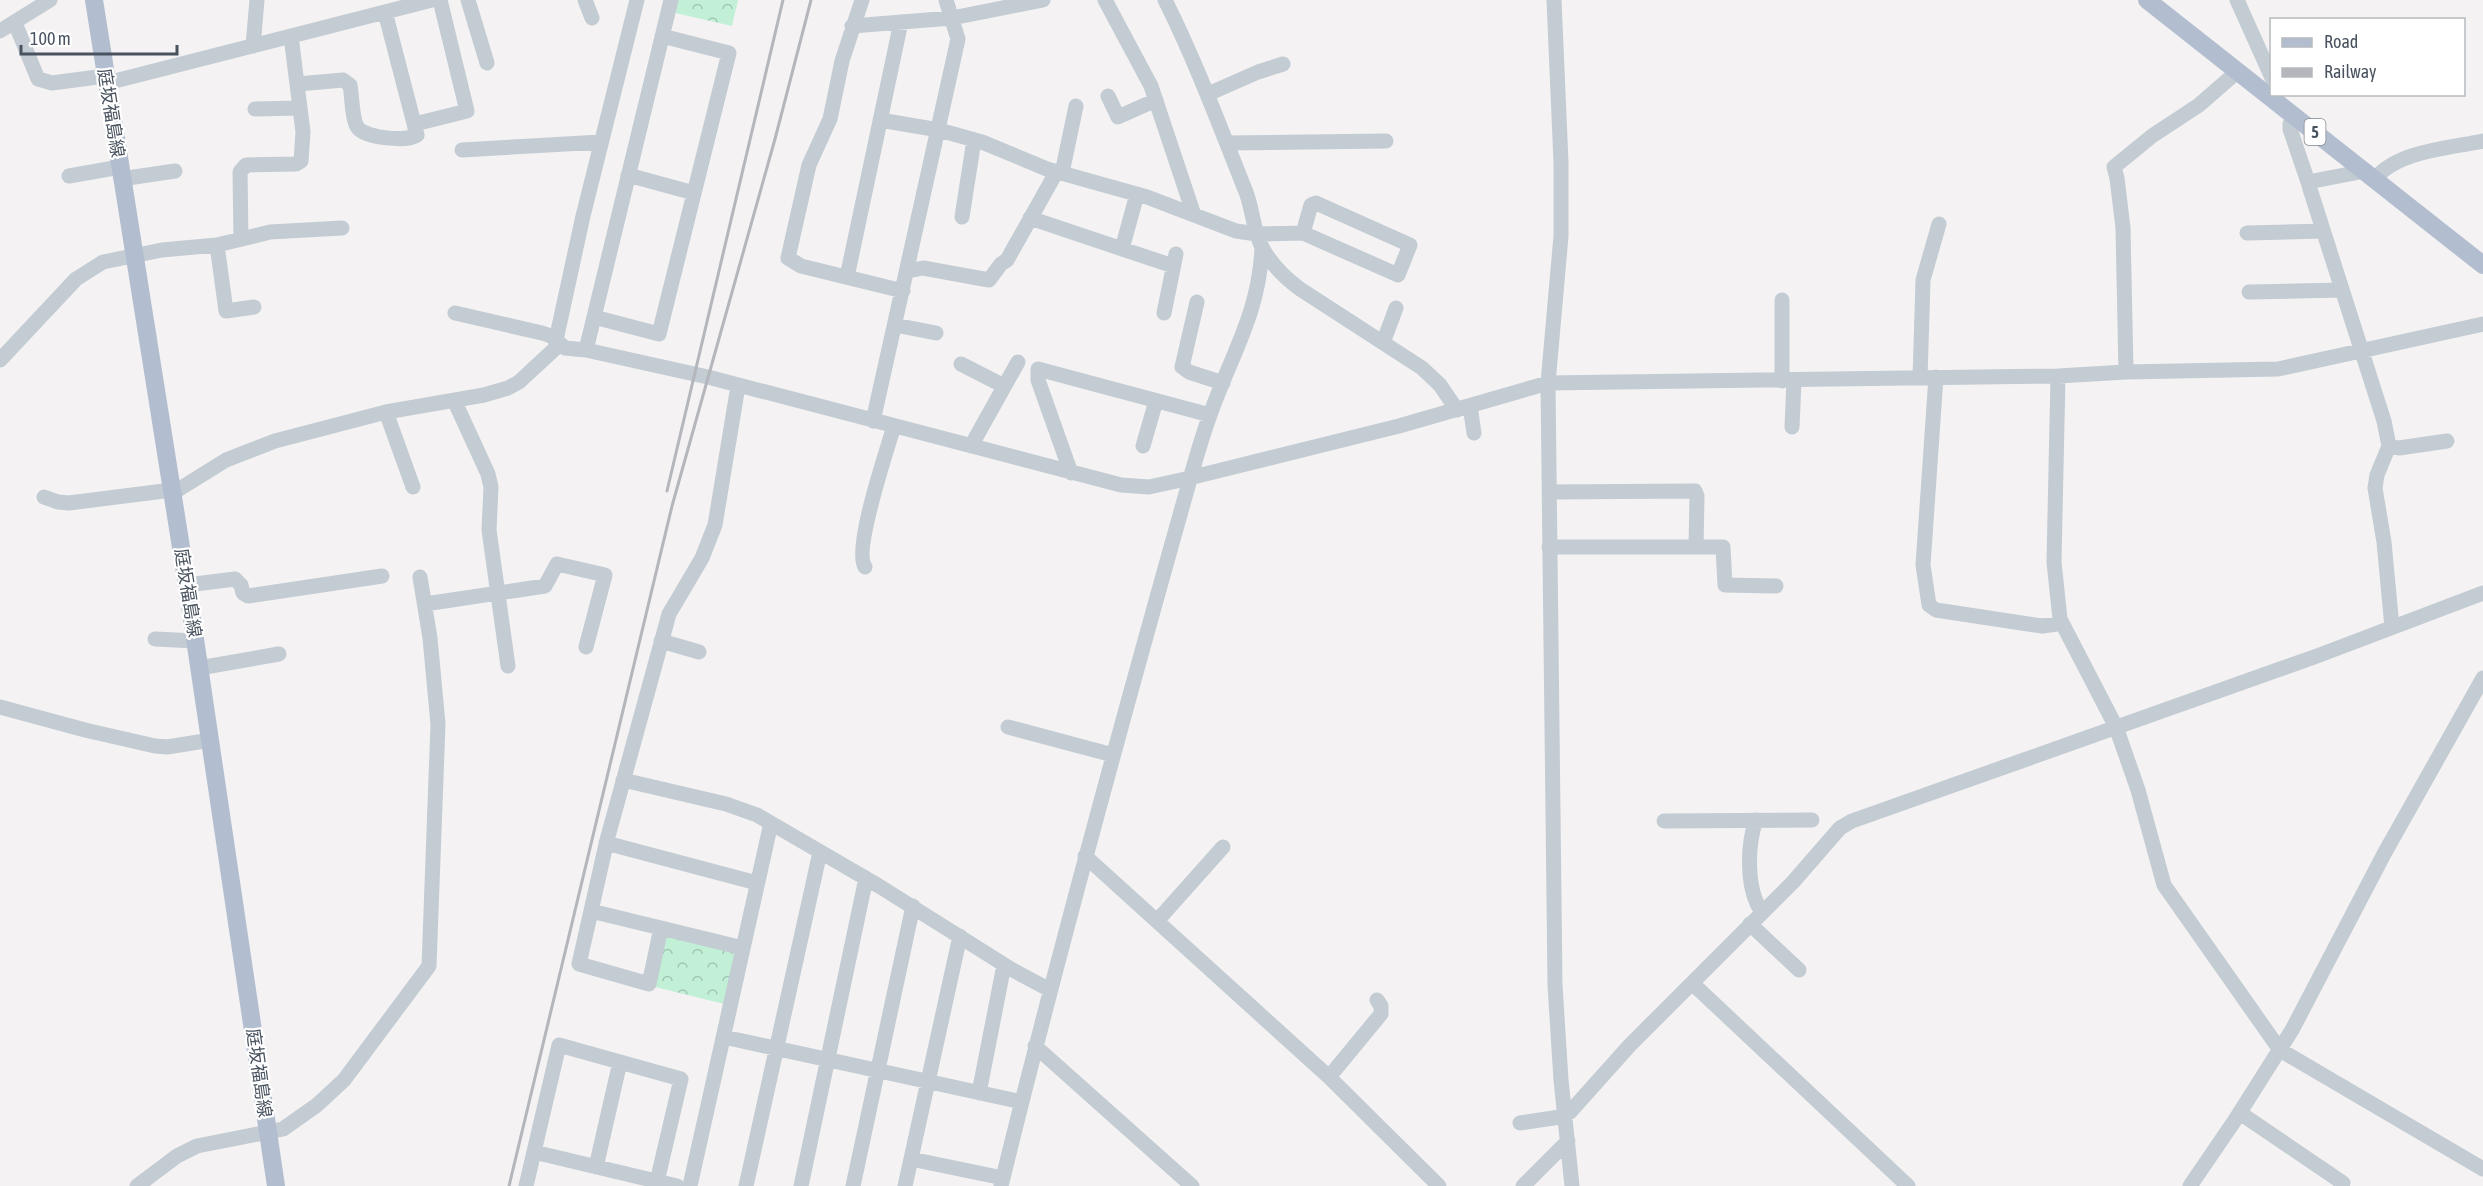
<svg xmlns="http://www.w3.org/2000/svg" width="2483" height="1186" font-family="'Asap Condensed','Noto Sans JP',sans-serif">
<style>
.park{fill:url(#park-crowns)}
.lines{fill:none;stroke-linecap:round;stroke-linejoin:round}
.minor{stroke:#c3cbd3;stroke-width:15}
.major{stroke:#b2bed0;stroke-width:18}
.rail{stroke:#b4b6bc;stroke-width:3}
.labels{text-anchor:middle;stroke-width:4.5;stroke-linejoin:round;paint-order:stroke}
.shield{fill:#fff;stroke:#80878f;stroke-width:1.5}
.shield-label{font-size:16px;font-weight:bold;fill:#49535f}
.street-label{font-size:18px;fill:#49535f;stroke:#fff}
</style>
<defs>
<pattern id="park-crowns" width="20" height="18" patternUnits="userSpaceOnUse" patternTransform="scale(1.5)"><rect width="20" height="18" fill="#c2f0d7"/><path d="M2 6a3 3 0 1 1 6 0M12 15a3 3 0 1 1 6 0" fill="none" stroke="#a0c5b2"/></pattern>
</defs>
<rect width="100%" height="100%" fill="#f4f2f2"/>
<path class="park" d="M674 0H738L732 26 671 12Z
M663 932 739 950 728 1005 651 986Z"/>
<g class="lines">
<path class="minor" d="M468 0 487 63
M585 0 592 18
M671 0 586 350 708 377 1121 485 1149 487 1181 480 1399 426 1548 383 2058 376 2126 372 2278 369 2483 324
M862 0 842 61 830 119 809 165 788 258 801 266 903 291
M1105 0 1151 86 1194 215
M1165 0C1196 62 1220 127 1246 192 1253 210 1253 232 1263 249 1272 265 1285 278 1300 289L1422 368 1440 385 1457 410
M1554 0 1561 162V236L1548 383 1555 985 1561 1080 1572 1186
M2237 0 2272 78
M15 23 38 79 52 83 105 76
M852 26 952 18 1043 0
M0 31 50 0
M253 46 257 0
M107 83 432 0
M298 84 343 80 350 85C352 95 352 121 358 128 366 138 407 142 417 135L385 12
M1208 94 1258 72 1283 64
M1108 96 1118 117 1156 100
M255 109 300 108
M2295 116 2290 124V129L2308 182
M880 120 939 130 982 142 1047 169 1147 197 1236 231 1257 234 1303 233 1398 275 1410 245 1316 203 1311 205 1303 233
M415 124 467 111 440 0
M1227 143 1386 141
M462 150 601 142
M2365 171 2308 182 2310 189 2384 421 2389 446 2399 448 2447 441
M1062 173 1076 106
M628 175 694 193
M69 176 120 167
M121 179 175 171
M2375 179C2397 151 2450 148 2483 141
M962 217 974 140
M1030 218 1173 266
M2247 233 2323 231
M241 239 240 172 246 165 296 164 301 161 303 132 291 36
M217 245 226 311 254 307
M1122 249 1137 194
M908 271 923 268 989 280 1001 264 1007 260 1057 171
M847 277 901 22
M2249 292 2341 290
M1197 302 1182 367 1189 372 1223 383
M455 313 542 333 551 336 565 348 586 350
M1164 313 1176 254
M594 317 659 334 729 53 662 36
M895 325 936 333
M556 340 583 216 637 0
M1383 343 1396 308
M0 360 76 279 103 262 162 250 217 245 270 232 342 228
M961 364 1004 386
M2126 372 2123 228 2117 178 2114 167 2152 136 2199 105 2238 71
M1936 377 1923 565 1929 605 1936 610 2042 626 2057 624 2060 619 2054 562 2058 376
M1920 378 1923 280 1939 224
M1782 381V300
M454 400 488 474 491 487 489 530 508 666
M1470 406 1474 433
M386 412 413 487
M873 421 958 39 946 0
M1792 427 1794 381
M971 446 1018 362
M1143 446 1156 401
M2389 446 2377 475 2375 488 2384 542 2392 627
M1071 473 1038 380V369L1210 415
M1549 492 1695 491 1697 496 1696 547
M173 493 226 460 275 441 386 412 484 395 508 388 519 382 560 344
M44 497 58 502 69 503 172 490
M1549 547H1723L1725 585 1776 586
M865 567C853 550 887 450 894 426
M187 585 235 579 241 585 243 593 248 596 382 576
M425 604 545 586 557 564 605 575 586 647
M2060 619 2116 727 2138 790 2164 885 2280 1050 2483 1169
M155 639 195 641
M661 641 699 652
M199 668 279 654
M0 707 85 730 155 746 167 747 211 740
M1008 727 1113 755
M623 780 726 804 757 815 879 886 1011 969 1050 990
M1756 820C1747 846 1746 890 1762 912
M1664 821 1812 820
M606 843 757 883
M1085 856 1329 1077 1439 1186
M591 911 743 948
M1157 921 1223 847
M1750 924 1799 970
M661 928 649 984 579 964 607 840 669 614 702 558 715 525 738 386
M1692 983 1908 1186
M724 1037 1022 1102
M1035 1046 1192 1186
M1329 1077 1381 1014V1006L1377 1000
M979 1093 1004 965
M2240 1113 2343 1183
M1520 1123 1560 1117 1570 1112 1630 1045 1793 882 1840 828 1852 821 2317 656 2483 593
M534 1152 677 1186
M911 1159 1003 1178
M596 1167 620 1062
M137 1186 177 1156 197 1146 283 1129 317 1105 344 1080 429 966 438 724 430 638 420 577
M526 1186 559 1045 681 1079 656 1186
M690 1186 771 823
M746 1186 820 852
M801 1186 866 878
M853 1186 913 906
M905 1186 960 936
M1001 1186C1058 953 1122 721 1187 490 1194 465 1201 439 1210 415 1231 355 1259 314 1262 248
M1523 1186 1568 1141
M2190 1186 2235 1120 2292 1030 2384 854 2483 678"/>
<path class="major" d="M94 0 187 585 276 1186
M2147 0 2483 265"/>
<path class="rail" d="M667 491 783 0
M509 1186 672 506 775 139 811 0"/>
</g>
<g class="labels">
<rect class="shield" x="2304.5" y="119" width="21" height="26" rx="4.5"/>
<g class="shield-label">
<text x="2315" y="138">5</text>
</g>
<g class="street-label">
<text transform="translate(111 113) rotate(81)" y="6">庭坂福島線</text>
<text transform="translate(188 593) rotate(81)" y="6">庭坂福島線</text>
<text transform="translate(259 1073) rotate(82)" y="6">庭坂福島線</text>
</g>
</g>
<rect x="2270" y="18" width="195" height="78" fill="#ffffff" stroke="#b6babf" stroke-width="1.5"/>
<rect x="2282" y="38" width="30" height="9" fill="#b2bed0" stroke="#b6babf" stroke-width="1.5"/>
<text x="2324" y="48" font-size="18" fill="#49535f">Road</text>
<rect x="2282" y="68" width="30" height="9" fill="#b4b6bc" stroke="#b6babf" stroke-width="1.5"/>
<text x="2324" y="78" font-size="18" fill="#49535f">Railway</text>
<path d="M21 45v9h156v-9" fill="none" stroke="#49535f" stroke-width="3"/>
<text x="30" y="45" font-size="18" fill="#49535f" stroke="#ffffff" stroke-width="4.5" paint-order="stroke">100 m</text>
</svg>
